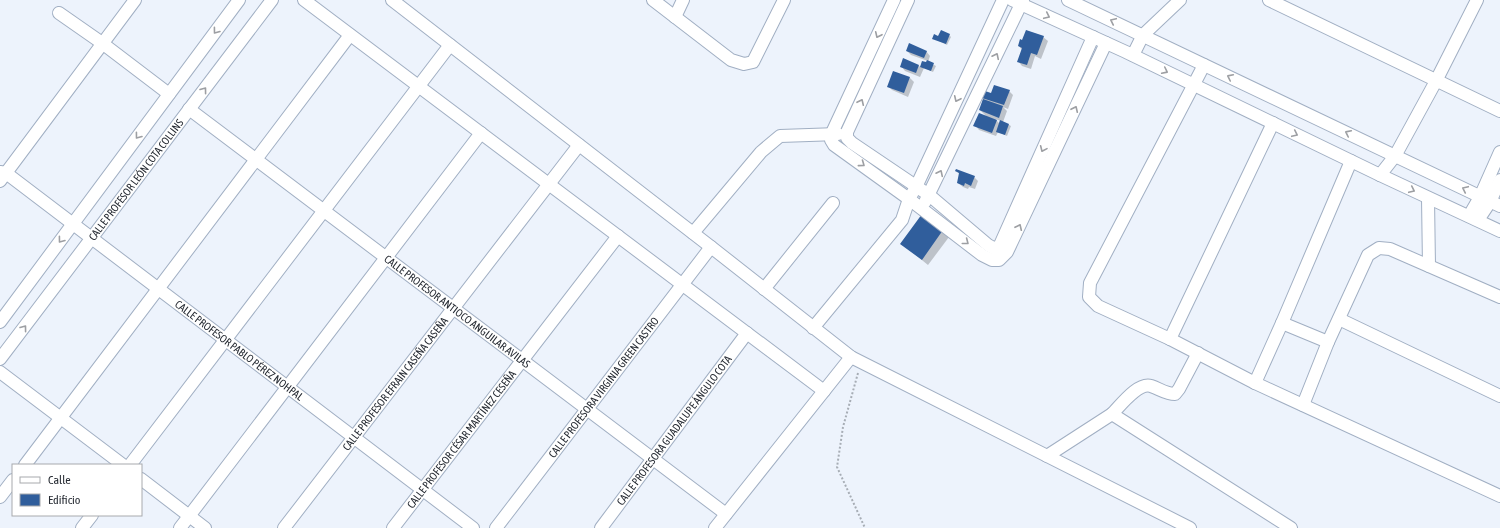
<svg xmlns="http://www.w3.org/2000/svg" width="1500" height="528" font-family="'Asap Condensed',sans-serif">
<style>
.shadow{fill:#0003;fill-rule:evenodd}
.building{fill:#305e9c}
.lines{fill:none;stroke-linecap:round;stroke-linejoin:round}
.street-casing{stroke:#a1afc3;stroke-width:14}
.path{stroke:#a7adb5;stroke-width:2;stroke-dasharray:2 2;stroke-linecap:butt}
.street{stroke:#fff;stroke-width:12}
.oneway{stroke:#9d9fa3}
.labels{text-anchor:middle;stroke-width:4;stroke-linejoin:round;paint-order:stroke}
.street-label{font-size:11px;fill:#252a32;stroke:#fff}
</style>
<rect width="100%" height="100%" fill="#edf3fc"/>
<path class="shadow" d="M949 35 951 37 947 45 933 38Z
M1043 37 1048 41 1041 59 1035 56 1031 69 1022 66 1018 61 1022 50 1019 46 1023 41Z
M907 51H926L930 56 928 62 936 66 933 72 924 68 920 77 905 71 901 66 904 60 921 67 922 62 927 64 928 61 911 55Z
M910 78 914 82 908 97 892 90 888 86Z
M1009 91 1013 95 1008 109 1003 107 1007 111 1003 122 1011 126 1007 136 998 132 996 136 979 130 975 125 986 116 980 110 985 92 992 94ZM995 119 1001 121 1000 124Z
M957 171 974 177 978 181 975 189 969 187 968 189 963 187 958 183 960 175Z
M922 216 949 237 928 265 902 244Z"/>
<path class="building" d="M941 30 950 34 946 44 932 39 934 34 938 36Z
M1026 30 1044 36 1037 55 1031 53 1027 65 1017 62 1022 48 1018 46 1020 39 1022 40Z
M909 43 927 51 924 58 906 51Z
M903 58 919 65 916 73 900 67Z
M927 60 934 63 931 71 920 67 922 61 926 62Z
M893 71 910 77 904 93 887 87Z
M994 85 1010 90 1004 105 982 98 985 91 991 93Z
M983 99 1003 106 999 118 979 110Z
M979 113 997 120 992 133 973 126Z
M1000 120 1009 124 1005 135 996 132Z
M956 169 975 176 971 186 965 183 964 186 957 183 959 173 955 171Z
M922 214 943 230 922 260 900 244Z"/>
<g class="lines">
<g class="street-casing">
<g id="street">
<path d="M304 0 824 391"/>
<path d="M392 0 711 247 851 357 1190 528"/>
<path d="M653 0 731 60 744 64 753 62 784 0"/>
<path d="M894 0 831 135V140L834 145 909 199 982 255 992 260H999L1007 252 1106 43"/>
<path d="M908 0 847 132V138L852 143 929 195 988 245 995 249 1000 245 1093 37"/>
<path d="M1012 0 1126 52 1380 175 1500 231"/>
<path d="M1068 0 1500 206"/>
<path d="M1269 0 1500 111"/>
<path d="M59 13 102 43 169 94"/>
<path d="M675 17 683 0"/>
<path d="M1133 55 1143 35 1180 0"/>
<path d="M1204 65 1090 283 1089 297 1098 306 1170 339 1255 383 1500 496"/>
<path id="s1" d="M189 109 726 514"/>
<path id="s2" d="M0 172 6 173 473 528"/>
<path d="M1380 175 1395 156 1436 81 1477 0"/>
<path d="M0 181 135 0"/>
<path d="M1428 198 1429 266"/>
<path d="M925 202 1023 0"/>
<path d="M1469 216 1480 197 1500 152"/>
<path d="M1478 220 1490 202 1500 180"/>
<path d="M693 233 761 152 780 136 838 134"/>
<path d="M764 289 833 203"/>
<path d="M1339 319 1500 396"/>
<path d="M0 322 239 0"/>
<path d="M1282 323 1328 342"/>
<path d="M813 328 902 220 909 199 916 187 1003 0"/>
<path d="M1170 339 1273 123"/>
<path id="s3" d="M0 359 272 0"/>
<path d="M0 372 123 465"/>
<path d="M1255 383 1282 323 1351 161"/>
<path d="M1303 405 1328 342 1368 255 1379 248 1390 249 1500 297"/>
<path d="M1112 414C1121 405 1138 382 1151 386 1160 389 1166 394 1175 394L1179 389 1198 353"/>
<path d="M1047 456 1112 414 1291 528"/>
<path d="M25 465 350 35"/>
<path d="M130 465 450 45"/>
<path d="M141 479 205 528"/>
<path d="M0 497 13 480"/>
<path d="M82 528 92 515"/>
<path d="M180 528 481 133"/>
<path id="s4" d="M284 528 579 145"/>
<path id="s5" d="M393 528 618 236"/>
<path id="s6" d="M496 528 711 247"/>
<path id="s7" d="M601 528 747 333"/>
<path d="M715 528 851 357"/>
</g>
</g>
<path class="path" d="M858 373 843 427 837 467 865 528"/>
<use href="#street" class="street"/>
</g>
<defs><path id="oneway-chevron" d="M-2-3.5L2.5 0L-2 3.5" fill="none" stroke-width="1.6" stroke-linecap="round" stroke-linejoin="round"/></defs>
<g class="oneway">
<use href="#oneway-chevron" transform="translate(1047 16) rotate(25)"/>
<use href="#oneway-chevron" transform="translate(1113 21) rotate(-155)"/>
<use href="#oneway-chevron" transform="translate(216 31) rotate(127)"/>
<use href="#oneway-chevron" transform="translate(878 35) rotate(115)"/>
<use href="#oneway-chevron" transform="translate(996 56) rotate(-64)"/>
<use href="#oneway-chevron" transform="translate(1165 71) rotate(26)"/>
<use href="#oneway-chevron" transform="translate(1230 77) rotate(-154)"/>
<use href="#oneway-chevron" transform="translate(204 90) rotate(-53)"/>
<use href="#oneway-chevron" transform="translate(957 99) rotate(115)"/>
<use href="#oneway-chevron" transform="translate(861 102) rotate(-65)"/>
<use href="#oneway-chevron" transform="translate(1075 109) rotate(-65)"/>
<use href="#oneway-chevron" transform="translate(1348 133) rotate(-154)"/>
<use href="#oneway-chevron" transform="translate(1295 134) rotate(25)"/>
<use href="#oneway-chevron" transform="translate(138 136) rotate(127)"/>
<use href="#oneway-chevron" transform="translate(1043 149) rotate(114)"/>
<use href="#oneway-chevron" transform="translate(862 164) rotate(36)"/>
<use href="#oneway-chevron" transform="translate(940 173) rotate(-64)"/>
<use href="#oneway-chevron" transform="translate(1465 189) rotate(-155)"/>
<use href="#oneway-chevron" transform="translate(1412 190) rotate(25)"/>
<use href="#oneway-chevron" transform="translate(1019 227) rotate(-65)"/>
<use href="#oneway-chevron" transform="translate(61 240) rotate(127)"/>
<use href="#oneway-chevron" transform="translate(966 242) rotate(38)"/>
<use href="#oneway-chevron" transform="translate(24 328) rotate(-53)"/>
</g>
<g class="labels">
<g class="street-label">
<text dy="4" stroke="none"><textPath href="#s3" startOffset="225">CALLE PROFESOR LEÓN COTA COLLINS</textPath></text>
<text dy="4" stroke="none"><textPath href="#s1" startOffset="336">CALLE PROFESOR ANTIOCO ANGUILAR AVILAS</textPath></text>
<text dy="4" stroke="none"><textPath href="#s2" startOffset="299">CALLE PROFESOR PABLO PÉREZ NOHPAL</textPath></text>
<text dy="4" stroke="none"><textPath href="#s4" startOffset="182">CALLE PROFESOR EFRAIN CASEÑA CASEÑA</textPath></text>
<text dy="4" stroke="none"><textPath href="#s6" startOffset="177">CALLE PROFESORA VIRGINIA GREEN CASTRO</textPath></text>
<text dy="4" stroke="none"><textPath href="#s7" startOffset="122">CALLE PROFESORA GUADALUPE ÁNGULO COTA</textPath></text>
<text dy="4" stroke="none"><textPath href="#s5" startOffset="112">CALLE PROFESOR CÉSAR MARTÍNEZ CESEÑA</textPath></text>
</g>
</g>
<rect x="12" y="464" width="130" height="52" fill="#ffffff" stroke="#a8aaad"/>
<rect x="20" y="477" width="20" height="6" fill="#ffffff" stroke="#a8aaad"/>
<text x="48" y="484" font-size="12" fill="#252a32">Calle</text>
<rect x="20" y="494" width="20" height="12" fill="#305e9c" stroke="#a8aaad"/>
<text x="48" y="504" font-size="12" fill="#252a32">Edificio</text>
</svg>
